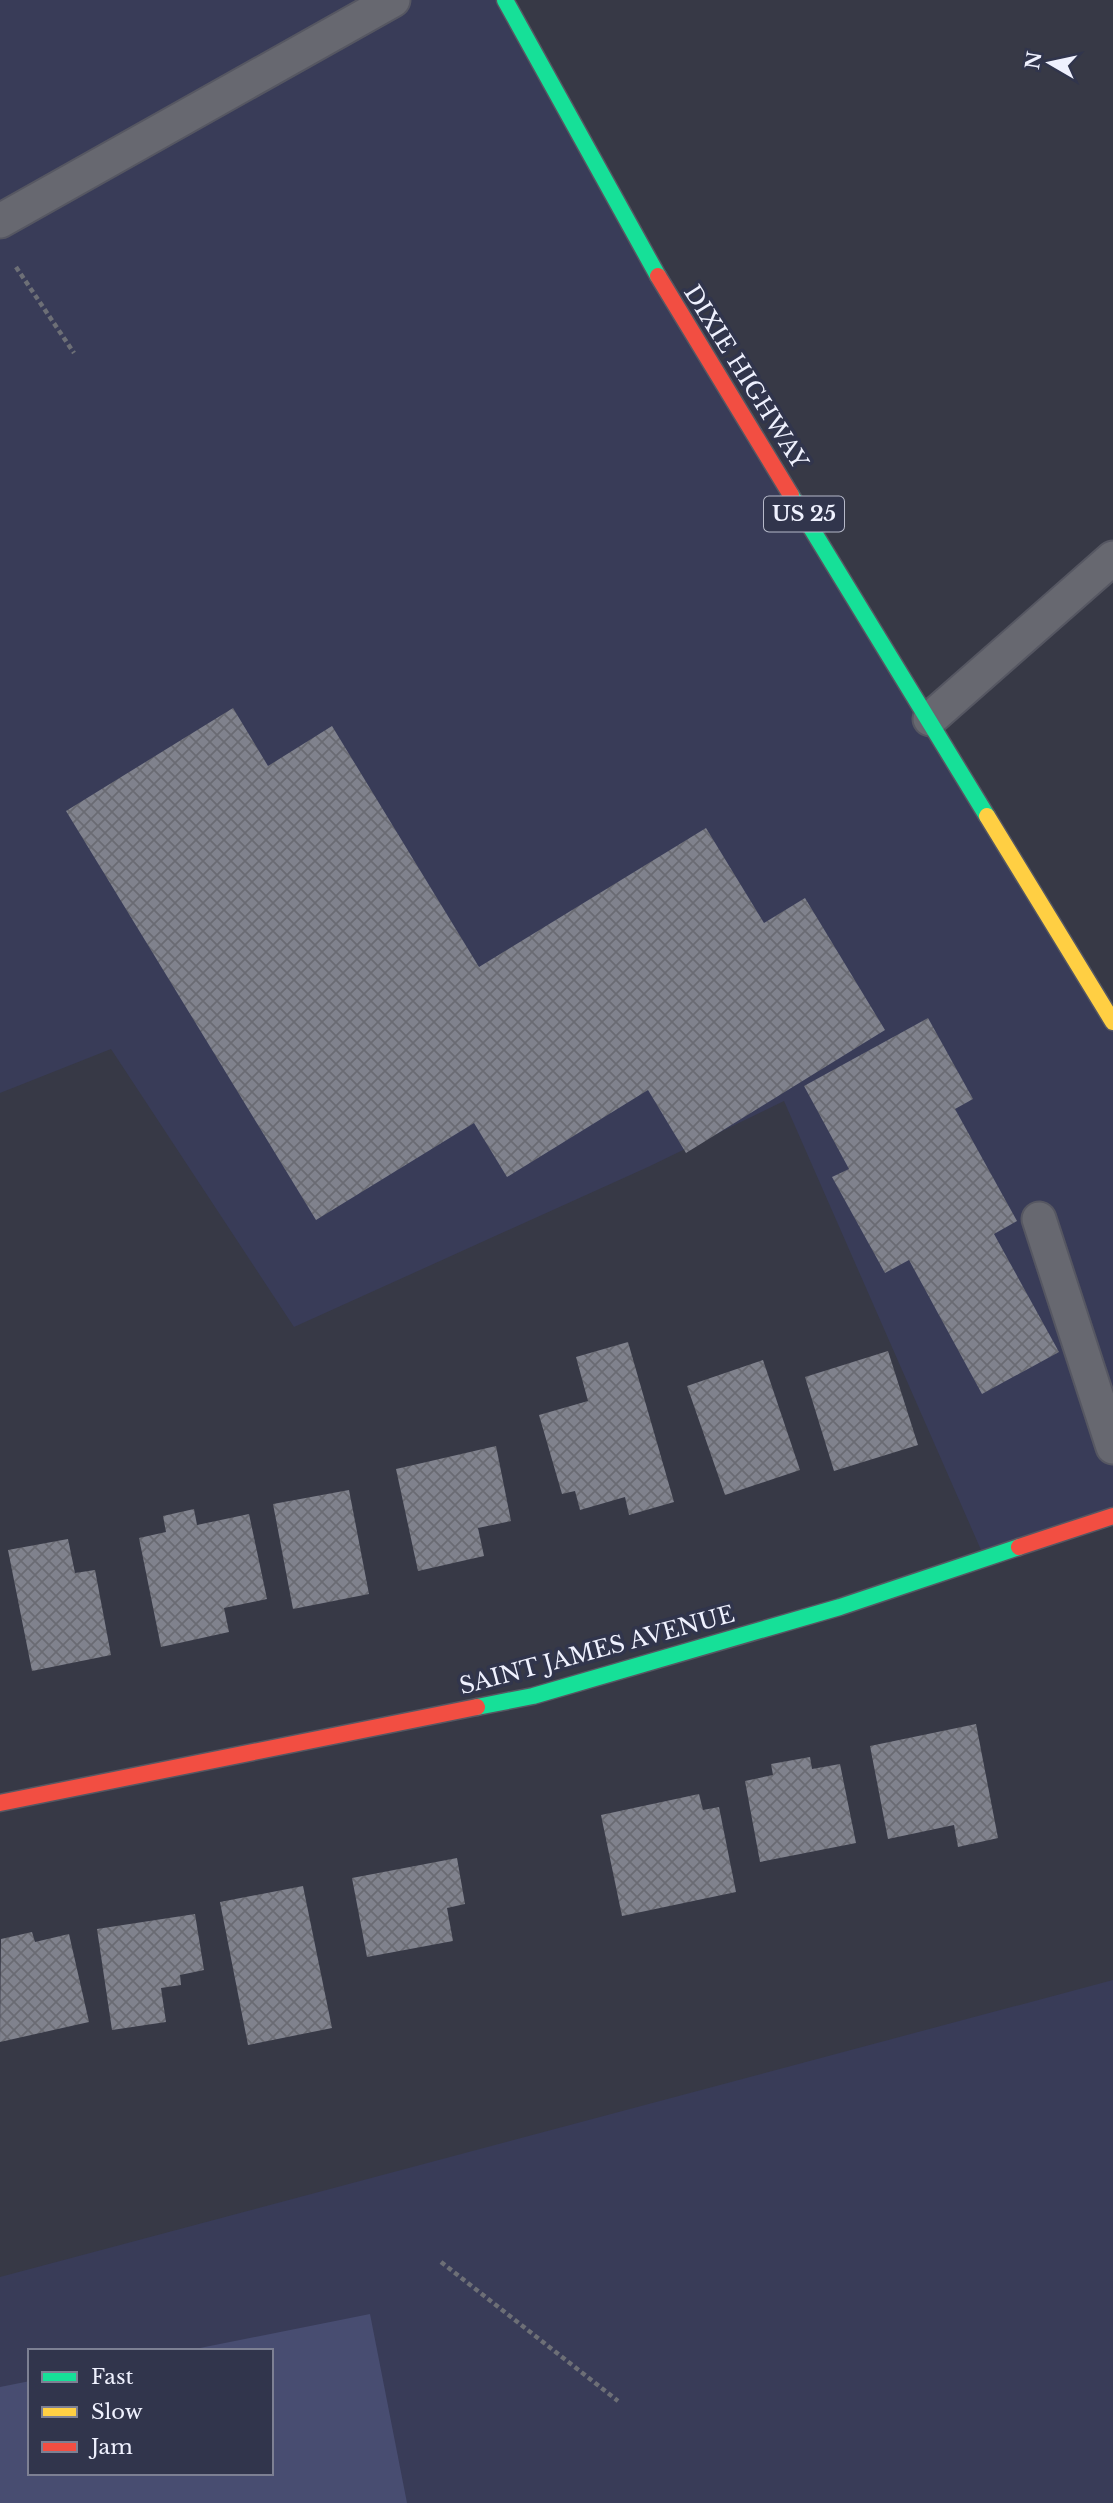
<svg xmlns="http://www.w3.org/2000/svg" width="1113" height="2503" font-family="'Libre Baskerville',serif">
<style>
.built{fill:#393c58;fill-rule:evenodd}
.grass{fill:#484d71}
.building{fill:url(#building-cross-hatch)}
.lines{fill:none;stroke-linecap:round;stroke-linejoin:round}
.lane-casing{stroke:#565762;stroke-width:37}
.fast-casing{stroke:#565762;stroke-width:19}
.slow-casing{stroke:#565762;stroke-width:19}
.jam-casing{stroke:#565762;stroke-width:19}
.path{stroke:#6d6f76;stroke-width:4.5;stroke-dasharray:5 3.5;stroke-linecap:butt}
.lane{stroke:#676870;stroke-width:33}
.fast{stroke:#16e098;stroke-width:16}
.slow{stroke:#ffcf43;stroke-width:16}
.jam{stroke:#f24e42;stroke-width:16}
.labels{text-anchor:middle;stroke-width:7;stroke-linejoin:round;paint-order:stroke}
.shield{fill:#31354c;stroke:#b6b9c9;stroke-width:2}
.shield-label{font-size:21px;font-weight:bold;fill:#eff1fe}
.street-label{font-size:23px;fill:#eff1fe;stroke:#31354c}
</style>
<defs>
<pattern id="building-cross-hatch" width="8" height="8" patternUnits="userSpaceOnUse" patternTransform="scale(1.75)"><rect width="8" height="8" fill="#80828d"/><path d="M0 0l8 8M0 8l8-8" fill="none" stroke="#6a6b73"/></pattern>
</defs>
<rect width="100%" height="100%" fill="#373946"/>
<path class="built" d="M0 0H505L1113 1022V1516L985 1559 784 1101 648 1167 294 1327 111 1049 0 1093Z
M1113 1980V2503H0V2277ZM30 2351H271V2473H30Z"/>
<path class="grass" d="M370 2314 407 2503H0V2387L30 2381V2473H271V2351H185Z"/>
<path class="building" d="M233 708 268 766 332 726 479 967 706 828 764 923 805 898 885 1030 686 1153 648 1090 507 1177 474 1123 316 1220 66 811Z
M928 1018 973 1099 955 1109 1017 1221 994 1234 1059 1352 982 1394 909 1260 885 1273 832 1177 849 1169 804 1086Z
M628 1342 674 1502 629 1515 625 1497 580 1510 575 1491 562 1494 539 1415 588 1401 576 1357Z
M888 1351 918 1445 834 1471 805 1377Z
M763 1360 800 1470 725 1495 687 1386Z
M496 1446 511 1521 478 1528 484 1556 418 1571 396 1469Z
M349 1490 369 1594 293 1609 273 1504Z
M194 1509 197 1525 249 1514 267 1599 224 1608 229 1632 161 1647 139 1538 166 1532 163 1516Z
M68 1539 75 1573 95 1570 111 1655 32 1671 8 1550Z
M976 1724 998 1838 958 1847 954 1825 888 1839 870 1746Z
M810 1757 812 1769 840 1764 856 1843 760 1862 745 1781 773 1775 771 1764Z
M699 1794 703 1810 719 1807 736 1892 622 1916 601 1815Z
M457 1858 465 1904 447 1908 453 1941 367 1957 352 1878Z
M303 1886 332 2028 248 2045 220 1902Z
M195 1914 204 1970 180 1975 181 1985 161 1988 166 2022 112 2030 97 1929Z
M32 1932 35 1942 69 1934 89 2022 0 2042 1 1939Z"/>
<g class="lines">
<g class="lane-casing">
<path id="lane" d="M0 221 393 0
M930 719 1113 558
M1039 1219 1113 1447"/>
</g>
<g class="fast-casing">
<path id="fast" d="M505 0 658 276
M791 495 987 816
M477 1707 533 1696 840 1607 1019 1547"/>
</g>
<g class="slow-casing">
<path id="slow" d="M987 816 1113 1022"/>
</g>
<g class="jam-casing">
<path id="jam" d="M658 276 791 495
M1019 1547 1113 1516
M0 1803 477 1707"/>
</g>
<path class="path" d="M16 267 74 353
M441 2262 618 2401"/>
<use href="#lane" class="lane"/>
<use href="#fast" class="fast"/>
<use href="#slow" class="slow"/>
<use href="#jam" class="jam"/>
</g>
<g class="labels">
<rect class="shield" x="764" y="496.5" width="80" height="35" rx="5"/>
<g class="shield-label">
<text x="804" y="521">US 25</text>
</g>
<g class="street-label">
<text transform="translate(746 377) rotate(58)" y="8">DIXIE HIGHWAY</text>
<text transform="translate(597 1650) rotate(-15)" y="8">SAINT JAMES AVENUE</text>
</g>
</g>
<rect x="28" y="2349" width="245" height="126" fill="#31354c" stroke="#7d8093" stroke-width="2"/>
<rect x="42" y="2372" width="35" height="10" fill="#16e098" stroke="#7d8093" stroke-width="2"/>
<text x="91" y="2384" font-size="21" fill="#eff1fe">Fast</text>
<rect x="42" y="2407" width="35" height="10" fill="#ffcf43" stroke="#7d8093" stroke-width="2"/>
<text x="91" y="2419" font-size="21" fill="#eff1fe">Slow</text>
<rect x="42" y="2442" width="35" height="10" fill="#f24e42" stroke="#7d8093" stroke-width="2"/>
<text x="91" y="2454" font-size="21" fill="#eff1fe">Jam</text>
<g transform="translate(1050 63) rotate(279)" stroke="#31354c" stroke-width="5" paint-order="stroke">
<path d="M0-5L12 26L0 18L-12 26Z" fill="#eff1fe"/>
<text y="-10" font-size="19" font-weight="bold" text-anchor="middle" fill="#eff1fe">N</text>
</g>
</svg>
